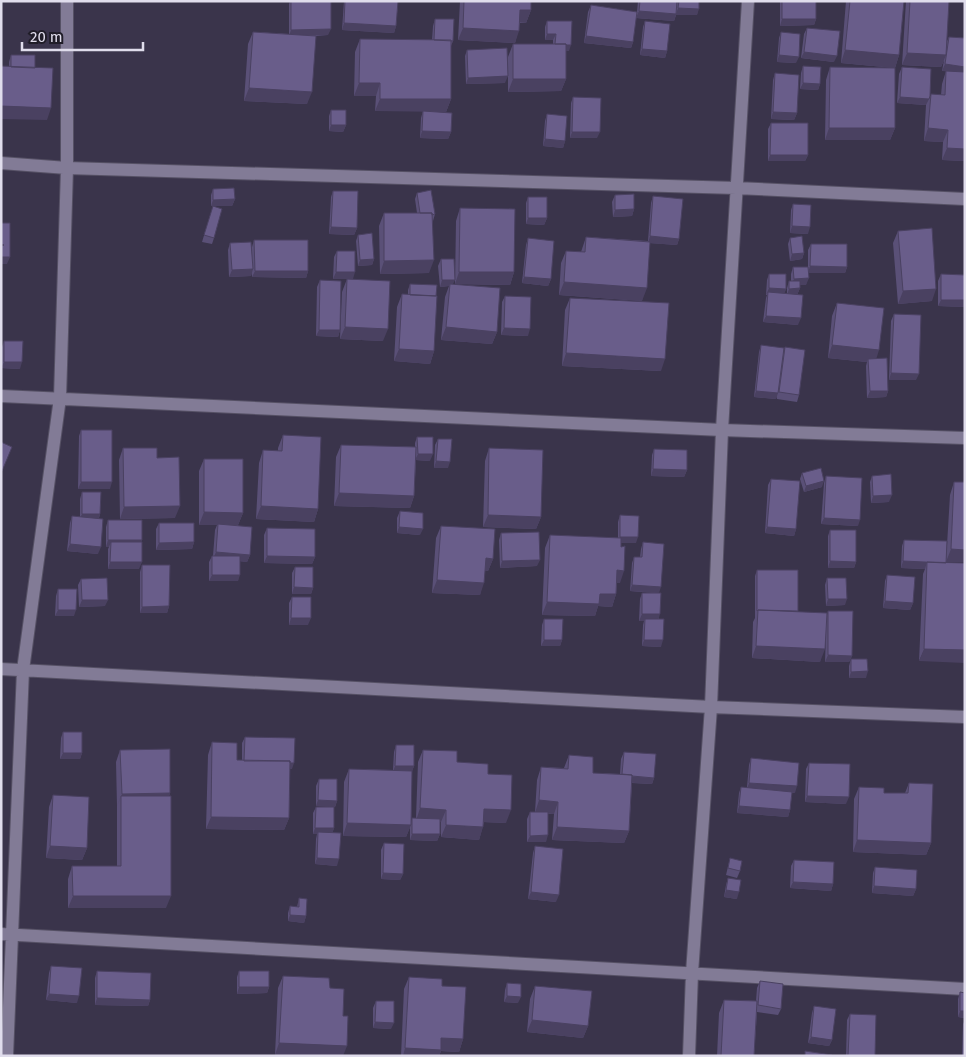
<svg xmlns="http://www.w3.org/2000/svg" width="966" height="1057" font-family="'Fira Sans',sans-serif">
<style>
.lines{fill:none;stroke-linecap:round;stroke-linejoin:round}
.street-casing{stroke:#565165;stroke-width:14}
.street{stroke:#827b96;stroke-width:12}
.wall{fill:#5a5077}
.shaded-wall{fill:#4a4161}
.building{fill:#695d8a;stroke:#4a4161}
</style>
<rect width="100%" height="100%" fill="#3a344b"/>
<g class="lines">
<g class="street-casing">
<path id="street" d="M1 163 67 168 736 188 965 199
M1 396 722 430 965 438
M1 669 711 707 965 717
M1 934 965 989
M7 1056 23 670 60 398 67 168V1
M689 1056 692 973 711 707 722 430 748 1"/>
</g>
<use href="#street" class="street"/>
</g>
<path class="wall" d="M290 1H331L328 35 316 36 307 104 244 101 248 44 253 32 289 34V4Z
M344 1H398L396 26 394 33 342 30Z
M460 1H531V10L526 23H520L515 43 458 40Z
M638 1H699L697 15H676L674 21 636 18 633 42 631 48 584 43 588 12 591 5 637 12Z
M780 1H816V19L814 25 780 26Z
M846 1H904L899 55 895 68 841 63Z
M906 1H949L946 43 949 37 965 38V161L942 160 943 142 924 141 926 105 897 103 899 74 902 67 930 96 941 95 942 84 946 71H948H942L944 60 941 67 902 65Z
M435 19 453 41 451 46V99L446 112H428L451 132 448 139 420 138 421 118 423 111H375L376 96H354L355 52 360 39 432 40 433 26Z
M547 21 569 51H566V79L561 91 508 92V57L513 44H553V40H545V27Z
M645 21 667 51 665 58 640 55 643 27Z
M807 28 834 62 801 58 804 34Z
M781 32 796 63 777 62 779 38Z
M467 50 505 83 466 84 465 56Z
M11 55 35 68 47 120 9 67V62Z
M803 66 820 84 818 90 800 89 801 73Z
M830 67 895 128 890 140H825L826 80Z
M775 73 797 113 794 120 771 119 773 80Z
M573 97 597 138H570L571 103Z
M331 110 346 125 343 132 329 131V116Z
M547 114 565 141 563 148 543 146 545 121Z
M771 123 808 155 805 161H768V129Z
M213 189 235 199 232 206H213L214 238 212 244 202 242 213 206H211V195Z
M333 191 357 228 354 235 329 234 331 197Z
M417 193 435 214 433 221 429 273 380 274 379 226 384 213H417L415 199Z
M615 195 634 209 632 216 613 217 612 202Z
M653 196 679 239 677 245 650 243 642 301 559 295 561 263 566 251 581 252 586 237 648 241 651 203Z
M528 197 547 218 544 225 526 224V203Z
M793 204 808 234 790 233 791 210Z
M460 208 514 272 510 285 455 284 456 221Z
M898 231 932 301 898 304 893 243Z
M358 235 374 259 372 265 358 266 356 241Z
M528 238 551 279 548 286 522 283 526 245Z
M790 238 804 253 802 259 790 261 788 244Z
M254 240 308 271 306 278 252 277V271L251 276 229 277 228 250 230 243 252 255V247Z
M811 244 847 267 845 273H808L806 285H800V288L797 295 798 325 763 322 766 298 767 295H766L767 280 769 274 786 289 784 293 787 294V288L789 281H791V274L793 267H808V250Z
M337 251 353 279H333L334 257Z
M441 259 453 284 497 332 492 344 441 340 445 297 449 286 440 287 438 266Z
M941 274 965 275V307L938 306V281Z
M347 279 383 341 340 339 342 292Z
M320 280 340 330 338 337 316 336 317 287Z
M410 284 434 351 430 364 394 361 397 307 402 294 408 295V290Z
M505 296 528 336 501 335 502 302Z
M570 298 661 371 562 366 565 310Z
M837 303 876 359 888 391 886 397 867 398 866 366 867 362 828 358 832 316Z
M894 314 916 380H889L891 321Z
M4 341 20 369 1 368 2 347Z
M761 345 783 353 785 347 799 395 797 402 777 399V395L776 399 754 397 759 352Z
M81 430 110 489H78L79 436Z
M283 435 318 509 314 522 256 519 259 463 263 450 278 451V448Z
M417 437 430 461 416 460 414 496 410 508 334 506 336 457 341 445 415 447V443Z
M438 439 448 468H434L435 445Z
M123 448 157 458 175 518 120 519 119 460Z
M489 448 541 517 536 529 483 527 485 461Z
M654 449 687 470 684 477 651 476 652 455Z
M204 459 243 513 238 525 250 555 247 562 240 561 238 581H209V562L212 556H213L215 530 217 525H199V471Z
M802 473 822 487 804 492 800 479Z
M826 476 858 526 821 524 824 483Z
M872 476 889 502 871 503 870 482Z
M771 479 796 529 794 536 765 533 768 485Z
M954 482H965V562H946L950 495Z
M82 492 100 514 99 518 98 554 67 551 70 523 72 516 80 517V499Z
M400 511 420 535 397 533V518Z
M620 515 636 543H621L620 583H617L616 594 612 607 598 606 595 616 542 615 545 548 550 535 618 538V522Z
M108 520 142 540 141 542 139 569H108V549L109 547H106V527Z
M159 523 194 542 192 549 156 550V529Z
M441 526 493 559 488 571H485L480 595 432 593 436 538Z
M267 528 315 557 312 564 264 563V535Z
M830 530 856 562 854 568H828V536Z
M501 533 537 566 500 568 499 540Z
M904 540 946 563H965L919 661 923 574 925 569 901 568 902 546Z
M643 542 659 593V619L661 647 642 646 643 625 644 621H639L640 599 642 593H654L630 591 632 563 634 557H640L641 549Z
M142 565 169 606 167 613H140V572Z
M295 567 313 588 311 594H292V573Z
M757 570 798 611V612L827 615 828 611 852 656 849 662H825L826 634 820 662 752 658 753 622 755 618V576Z
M887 575 913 603 910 610 883 608 885 581Z
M827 578 845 605 826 606 825 585Z
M81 579 105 606 79 607 78 585Z
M58 589 74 616H55L56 596Z
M292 597 308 625H289V603Z
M544 619 562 640 560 646H541L542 625Z
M851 659 866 678H849V666Z
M63 732 82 753 80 759H60L61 738Z
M245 737 292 769H290L289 818 284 830 206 829 208 755 212 742 237 760H242V743Z
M396 745 414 766 412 771 411 822 412 818H416L418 762 423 750 488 774 506 823 484 822 479 840 441 837V822H440V834L437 841 410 840V827L406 837 343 836 344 782 349 769 393 770 394 752Z
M120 750 170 793 169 796 166 908H68V879L72 866H117V806L116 762Z
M624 752 654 778 652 784 632 783 629 831 624 843 552 840 554 814H548L546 842H527V819L530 812H535L537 780 541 767 564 768 569 755 593 773 620 774 621 759Z
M751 758 795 793H792L790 810 788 817 737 813 739 793 741 787H747L749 765Z
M809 763 846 804 805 802 806 769Z
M319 779 337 801 335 807 316 806V786Z
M909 783 931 843 926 855 853 852 854 799 859 787 884 793H905Z
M53 795 87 848 82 860 46 858 49 807Z
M316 807 334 828 332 833 337 866 315 864 316 839 317 834H313V813Z
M384 843 403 874 400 880 381 879V850Z
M535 846 556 902 528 899 533 853Z
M730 858 740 871 737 878 726 875Z
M794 860 833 884 831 891 790 888 791 866Z
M875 867 916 889 913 896 872 893 873 873Z
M728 878 737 899 724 897 726 885Z
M299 898 306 916 304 923 288 921V913L290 906 297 907Z
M51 966 77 1003 46 1000 49 973Z
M97 971 150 1000 148 1006 95 1005V978Z
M239 971 269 987 267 993 237 994V977Z
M283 976 329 978 275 1055 278 988Z
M409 977 442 986 463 1039 459 1052 441 1051 439 1056H401L404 989Z
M760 981 781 1009 778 1015 757 1012 754 1056H717L719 1013 724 1000 756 1001 757 988Z
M507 983 518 1003 504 1002 505 990Z
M535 986 588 1026 583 1038 527 1032 530 999Z
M960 992 965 1018 958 1017V999Z
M376 1001 391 1029 373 1028V1008Z
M814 1006 832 1040 829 1046 808 1043 812 1013Z
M850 1014 875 1056H846L847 1020Z
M965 1020V1056H962L963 1024Z"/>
<path class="shaded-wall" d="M678 8 699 9 697 15H676L674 21 636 18 639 11 676 14Z
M520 10H531L526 23 516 22Z
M782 19H816L814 25 780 26Z
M344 23 396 26 394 33 342 30Z
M463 28 519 31 515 43 458 40Z
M331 29 328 35 289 36 291 30Z
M547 34H556L553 40H545Z
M586 36 633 42 631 48 584 43Z
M555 44 571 45 569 51H553Z
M642 49 667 51 665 58 640 55Z
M845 50 899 55 895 68 841 63Z
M804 52 837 56 834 62 801 58Z
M907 53 946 55 941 67 902 65Z
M779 55 799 57 796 63 777 62Z
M945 64 965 67V73L942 71Z
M508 76 505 83 466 84 468 78Z
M513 79H566L561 91 508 92Z
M359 83H380L376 96H354Z
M803 83 820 84 818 90 800 89Z
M249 88 312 92 307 104 244 101Z
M900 97 929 99 926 105 897 103Z
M380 99H451L446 112 375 111Z
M1 106 51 108 47 120 1 119Z
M773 112 797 113 794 120 771 119Z
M331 125H346L343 132 329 131Z
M829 128H895L890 140H825Z
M928 128 948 130 943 142 924 141Z
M422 131 451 132 448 139 420 138Z
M572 132H600L597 138H570Z
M545 139 565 141 563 148 543 146Z
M947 148 965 149V161L942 160Z
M770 155H808L805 161H768Z
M235 199 232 206H211L213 200Z
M634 209 632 216 613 217 615 210Z
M528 218H547L544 225 526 224Z
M792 226 810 227 808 234 790 233Z
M331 227 357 228 354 235 329 234Z
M650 236 679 239 677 245 648 243Z
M804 253 802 259 790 261 792 254Z
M1 257H10L7 264H1Z
M374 259 372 265 358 266 360 260Z
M434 260 429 273 380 274 384 261Z
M810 266 847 267 845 273H808Z
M253 269 251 276 229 277 232 270Z
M255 271H308L306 278 252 277Z
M336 272H355L353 279H333Z
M459 272H514L510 285 455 284Z
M524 277 551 279 548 286 522 283Z
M809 278 806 285H791L794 279Z
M442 280H455L452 286 450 284 449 286 440 287Z
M564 282 647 288 642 301 559 295Z
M769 288 786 289 784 295 768 292 766 295Z
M800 288 797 295H787L789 289Z
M936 289 932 301 898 304 903 291Z
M941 300H965V307L938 306Z
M766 316 801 318 798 325 763 322Z
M345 327 388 329 383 341 340 339Z
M446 327 497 332 492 344 441 340Z
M504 328 530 329 528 336 501 335Z
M319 330H340L338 337 316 336Z
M832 345 879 350 875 363 868 359 867 362 828 358Z
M399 349 434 351 430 364 394 361Z
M566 353 665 359 661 371 562 366Z
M4 362H22L20 369 1 368Z
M891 373 919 374 916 380H889Z
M756 391 778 393 776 399 754 397Z
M870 391H888L886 397 867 398Z
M418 454H433L430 461 415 460Z
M436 461 450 462 448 468H434Z
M653 469 687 470 684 477 651 476Z
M824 481 822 487 804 492 806 486Z
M81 482H112L110 489H78Z
M339 493 414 496 410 508 334 506Z
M892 495 889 502 871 503 873 496Z
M180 506 175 518 120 519 124 507Z
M261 506 318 509 314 522 256 519Z
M204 512 243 513 238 525H199Z
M82 514H100L98 520H79Z
M488 515 541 517 536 529 483 527Z
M824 518 860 520 858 526 821 524Z
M399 527 423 529 420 535 397 533Z
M767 527 796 529 794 536 765 533Z
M620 537H638L636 543H618Z
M108 540H142L140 546 111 542 109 547H106Z
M194 542 192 549 156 550 159 543Z
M70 544 101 547 98 554 67 551Z
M951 549 965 550V562H946Z
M216 552 250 555 247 562 213 559Z
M267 556 315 557 312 564 264 563Z
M486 558 493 559 488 571H481Z
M540 560 537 566 500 568 502 561Z
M830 561 856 562 854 568H828Z
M903 561 927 562 925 569 901 568Z
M110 562H142L139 569H108Z
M617 570 624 571 620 583H613Z
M212 575H240L238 581H209Z
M437 580 484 583 480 595 432 593Z
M632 585 661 587 659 593 630 591Z
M294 587 313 588 311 594H292Z
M600 594H616L612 607 598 606 595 616 542 615 547 602Z
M828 599H847L845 605 826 606Z
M82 600H108L105 606 79 607Z
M885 601 913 603 910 610 883 608Z
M169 606 167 613H140L142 607Z
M58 610H76L74 616H55Z
M642 614H660L658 621 645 619 644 621H639Z
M291 618H311L308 625H289Z
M544 640H562L560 646H541Z
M644 640H663L661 647 642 646Z
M756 646 825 649 820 662 752 658Z
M924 649 965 650V663L919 661Z
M828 655 852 656 849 662H825Z
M868 671 866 678H849L851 672Z
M63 753H82L80 759H60Z
M244 762 294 763 292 769 242 768Z
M395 766H414L412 772H393Z
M622 776 654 778 652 784 620 782Z
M749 783 797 786 795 793 747 789Z
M170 793 166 806 121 796 117 806 122 794Z
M807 796 849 797 846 804 805 802Z
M318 800 337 801 335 807 316 806Z
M539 800 558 802 554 814 535 813Z
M739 806 790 810 788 817 737 813Z
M420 808 446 810 441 822 416 821Z
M484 809 511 810 506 823 480 822Z
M211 817 289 818 284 830 206 829Z
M347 823 411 825 406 837 343 836Z
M446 825 483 827 479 840 441 837Z
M557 827 629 831 624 843 552 840Z
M315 828H334L332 835 318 832 317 834H313Z
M412 834H440L437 841 410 840Z
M548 835 546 842H527L530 836Z
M857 840 931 843 926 855 853 852Z
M50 846 87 848 82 860 46 858Z
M317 858 339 859 337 866 315 864Z
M383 873 403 874 400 880 381 879Z
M793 882 833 884 831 891 790 888Z
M874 886 916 889 913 896 872 893Z
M726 890 739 892 737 899 724 897Z
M531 892 559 895 556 902 528 899Z
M73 896H171L166 908H68Z
M290 915 306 916 304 923 288 921Z
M239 987H269L267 993 237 994Z
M49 994 79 996 77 1003 46 1000Z
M507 996 521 997 518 1003 504 1002Z
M97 998 150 1000 148 1006 95 1005Z
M960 1011H965V1018L958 1017Z
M532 1020 588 1026 583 1038 527 1032Z
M375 1022 394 1023 391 1029 373 1028Z
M811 1037 832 1040 829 1046 808 1043Z
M441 1038 463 1039 459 1052 441 1051 439 1056H403L405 1048Z
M279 1043 347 1046 343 1056 275 1055Z"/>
<path class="building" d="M291 1H331V29L291 30Z
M345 1H398L396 26 344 23Z
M464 1H531V10H520L519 31 463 28Z
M640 1H677L676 14 639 11Z
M679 1H699V9L678 8Z
M782 1H816V19H782Z
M850 1H904L899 55 845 50Z
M910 1H949L946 55 907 53Z
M591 5 637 12 633 42 586 36Z
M435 19H454L453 41 434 40Z
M547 21H572L571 45H566V44H555L556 34H547Z
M645 21 670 24 667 51 642 49Z
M807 28 840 31 837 56 804 52Z
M253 32 316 36 312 92 249 88Z
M781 32 800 34 799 57 779 55Z
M949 37 965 38V67L945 64Z
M360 39 451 40V99H380V83H359Z
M513 44H566V79H513Z
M507 48 508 76 468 78 467 50Z
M11 55H35V68L11 67Z
M1 66 53 68 51 108 1 106Z
M803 66 821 67 820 84 803 83Z
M830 67 895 68V128H829Z
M902 67 931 69 930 96 929 99 900 97Z
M946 71 965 72V149L947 148 948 130 928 128 931 94 945 95Z
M775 73 799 75 797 113 773 112Z
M573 97 601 98 600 132H572Z
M331 110H346V125H331Z
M423 111 452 113 451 132 422 131Z
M547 114 567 116 565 141 545 139Z
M771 123H808V155H770Z
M234 188 235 199 213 200V189Z
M431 190 435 214 432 215V213H420L417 193Z
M333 191H358L357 228 331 227Z
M634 194V209L615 210V195Z
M653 196 683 199 679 239 650 236Z
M528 197H547V218H528Z
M793 204 811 205 810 227 792 226Z
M213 206 222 209 214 238 204 235Z
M460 208 515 209 514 272H459Z
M384 213H432L434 260 384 261Z
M1 223H10V257H1V245H4H1Z
M932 228 936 289 903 291 898 231Z
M372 233 374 259 360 260 358 235Z
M802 236 804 253 792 254 790 238Z
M586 237 650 242 647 288 564 282 566 251 585 252Z
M528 238 554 241 551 279 524 277Z
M254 240H308V271H255Z
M251 242 253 269 232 270 230 243Z
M811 244H847V267L810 266Z
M337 251H355V272H336Z
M441 259H454L455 280H442Z
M793 267H808L809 278 794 279Z
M769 274H786V289L769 288Z
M941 274 965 275V300H941Z
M347 279 390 281 388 329 345 327Z
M320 280 341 281 340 330H319Z
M789 281H800V288L789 289Z
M410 284 437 285 436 296 410 295Z
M450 284 500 288 497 332 446 327Z
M768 292 803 295 801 318 766 316Z
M402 294 437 296 434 351 399 349Z
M505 296 531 297 530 329 504 328Z
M570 298 669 303 665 359 566 353Z
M837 303 884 308 879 350 832 345Z
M894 314 921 315 919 374 891 373Z
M4 341H23L22 362H4Z
M761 345 784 348 778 393 756 391Z
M785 347 805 350 799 395 779 392Z
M887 358 888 391H870L868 359Z
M81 430H112V482H81Z
M283 435 321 437 318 509 261 506 263 450 282 451Z
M417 437H433V454H418Z
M438 439H452L450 462 436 461Z
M1 442 12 447 2 471H1Z
M341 445 416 447 414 496 339 493Z
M123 448H157V458L179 457 180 506 124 507Z
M489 448 543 450 541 517 488 515Z
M654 449 687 450V470L653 469Z
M204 459H243V513L204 512Z
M821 468 824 481 806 486 802 473Z
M891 474 892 495 873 496 872 476Z
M826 476 862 478 860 520 824 518Z
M771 479 800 481 796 529 767 527Z
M954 482H965V550L951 549Z
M82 492H101L100 514H82Z
M400 511 423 513V529L399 527Z
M620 515 639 516 638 537H620Z
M72 516 103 519 101 547 70 544Z
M108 520H142V540H108Z
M159 523H194V542L159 543Z
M218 524 252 527 250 555 216 552Z
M441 526 495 529 493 559 486 558 484 583 437 580Z
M267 528 315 529V557L267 556Z
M830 530H856V562L830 561Z
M539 532 540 560 502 561 501 533Z
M550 535 621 538V547L625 546 624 571 617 570 616 594H600L599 604 547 602Z
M904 540 947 541 946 563 903 561Z
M111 542H142V562H110Z
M643 542 664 544 661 587 632 585 634 557H642Z
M212 556H240V575H212Z
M927 562 965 563V650L924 649Z
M142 565H170L169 606 142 607Z
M295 567H313V588L294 587Z
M757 570H798V611L758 610 757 611Z
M887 575 915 577 913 603 885 601Z
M107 578 108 600H82L81 579Z
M827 578H846L847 599H828Z
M58 589H77L76 610H58Z
M642 593H661L660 614H642Z
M292 597H311V618H291Z
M758 610 827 613 825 649 756 646Z
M828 611H853L852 656 828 655Z
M544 619H563L562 640H544Z
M645 619H664L663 640H644Z
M851 659H867L868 671 851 672Z
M63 732H82V753H63Z
M245 737 295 738 294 763H290V761H244Z
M212 742 237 743V760L290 761 289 818 211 817Z
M396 745H414V766H395Z
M170 749V793L122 794 120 750Z
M423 750 457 751V762L488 764V774L512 775 511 810 484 809 483 827 446 825V810L420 808Z
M624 752 656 754 654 778 632 776V775L622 774Z
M569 755 593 757V773L632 775 629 831 557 827 558 802 539 800 541 767 568 769Z
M751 758 799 763 797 786 749 783Z
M809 763 850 764 849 797 807 796Z
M349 769 412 771 411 825 347 823Z
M319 779H337V801L318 800Z
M909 783 933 784 931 843 857 840 859 787 884 788V793H908Z
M741 787 792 792 790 810 739 806Z
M53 795 89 797 87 848 50 846Z
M121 796H171V896H73L72 866H121Z
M316 807H334V828H315Z
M530 812H548V835L530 836Z
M412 818 440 819V834H412Z
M318 832 341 833 339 859 317 858Z
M384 843 404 844 403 874 383 873Z
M535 846 563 849 559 895 531 892Z
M730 858 742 861 740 871 728 868Z
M794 860 834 862 833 884 793 882Z
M875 867 917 870 916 889 874 886Z
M728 878 741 880 739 892 726 890Z
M299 898 307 899 306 916 290 915V906L299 907Z
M51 966 82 968 79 996 49 994Z
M97 971 151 973 150 1000 97 998Z
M239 971H269V987H239Z
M283 976 329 978 330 988 344 989 343 1016H348L347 1046 279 1043Z
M409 977 442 979V986L466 987 463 1039 441 1038V1050L405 1048Z
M760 981 783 984 781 1009 758 1005Z
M507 983 521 984V997L507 996Z
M535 986 592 991 588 1026 532 1020Z
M960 992 965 993V1011H960Z
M724 1000 757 1001 754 1056H721Z
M376 1001H394V1023L375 1022Z
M814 1006 836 1009 832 1040 811 1037Z
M850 1014 876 1015 875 1056H848Z
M805 1051 832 1055V1056H805Z"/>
<rect width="966" height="1057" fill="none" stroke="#e0ddec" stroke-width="5"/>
<path d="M22 42v8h121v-8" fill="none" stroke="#e0ddec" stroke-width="2.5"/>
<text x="30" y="42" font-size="15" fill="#e0ddec" stroke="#201d28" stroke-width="4" paint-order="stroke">20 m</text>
</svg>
